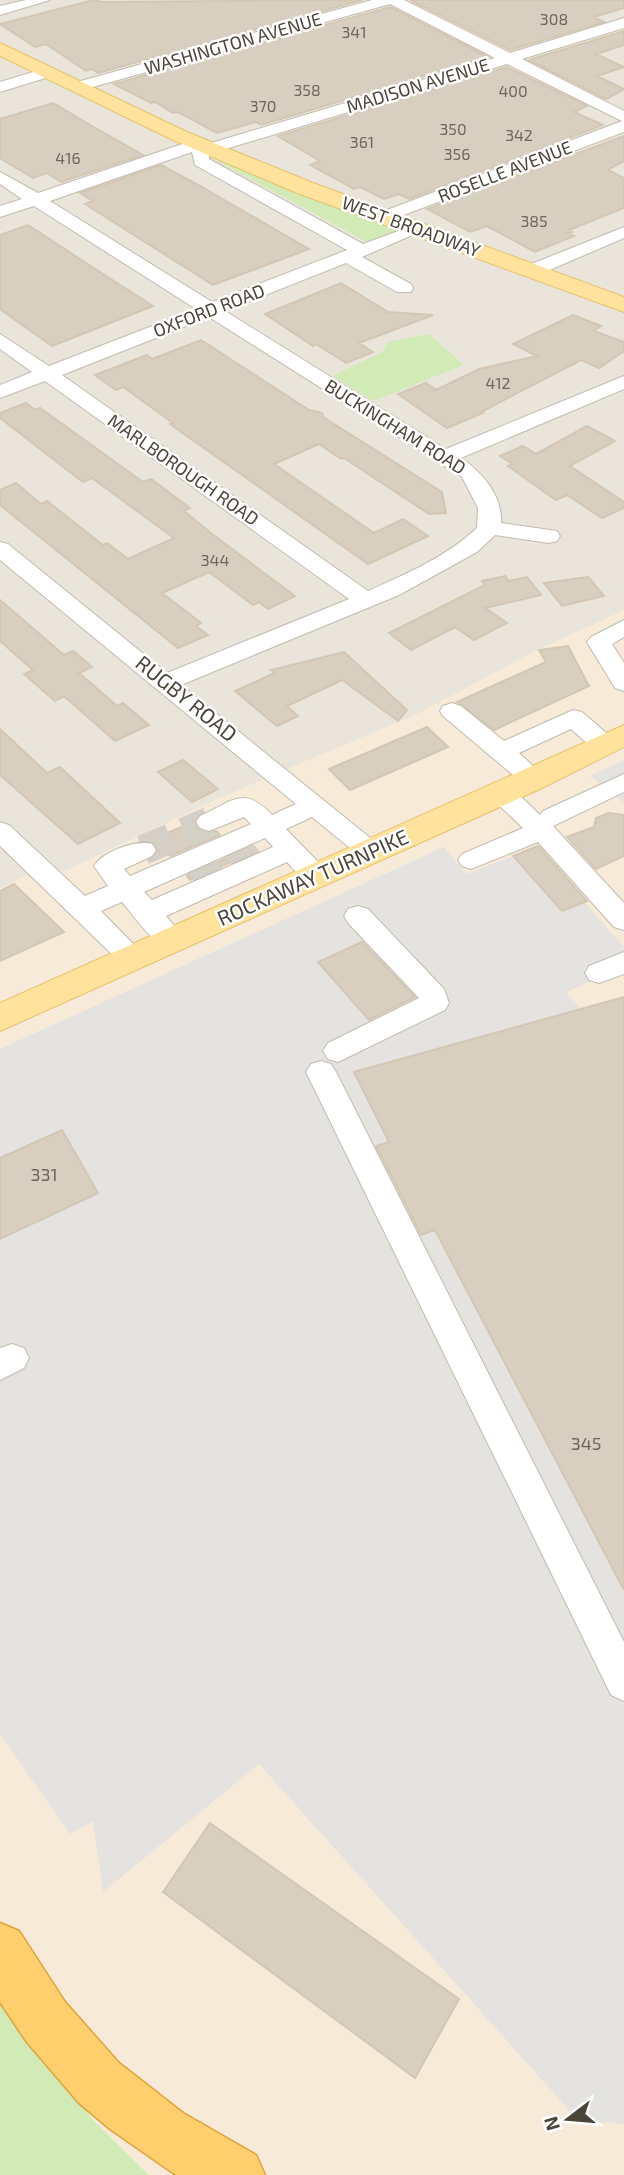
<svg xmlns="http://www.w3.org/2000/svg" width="624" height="2175" font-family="'Exo 2',sans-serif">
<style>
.residential{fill:#eae5da}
.commercial{fill:#f7ead8}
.green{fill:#d2eab5}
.parking{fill:#e5e3e0}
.building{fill:#d8cfc1;stroke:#d3c7b4;stroke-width:2}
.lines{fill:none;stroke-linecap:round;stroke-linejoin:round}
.minor-tunnel{stroke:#d4d0c8;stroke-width:30;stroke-dasharray:30 15;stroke-linecap:butt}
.minor-casing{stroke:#c2bbae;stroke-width:2}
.major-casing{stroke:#e6c16a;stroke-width:2}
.highway-casing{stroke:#e0a43c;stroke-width:3}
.minor{fill:#fff;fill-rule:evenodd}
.major{fill:#ffe39c;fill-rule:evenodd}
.highway{fill:#ffcf6e;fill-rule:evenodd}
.labels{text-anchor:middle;stroke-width:5;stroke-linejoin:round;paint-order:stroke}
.far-number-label{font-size:16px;fill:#6e675b}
.far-street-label{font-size:18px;fill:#4b4439;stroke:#fff}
.number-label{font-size:18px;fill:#6e675b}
.street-label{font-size:21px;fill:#4b4439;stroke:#fff}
</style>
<rect width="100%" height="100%" fill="#f6f3ec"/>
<path class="residential" d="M0 0H624V733L0 1017Z"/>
<path class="commercial" d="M624 610V2175H149L92 2119 8 2003 0 1986V888L33 872 43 881 217 799 419 713 533 652Z"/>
<path class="green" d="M206 155 401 230 369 243Z
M429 334 464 365 373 401 332 376 382 352 388 342Z
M0 1986 8 2003 92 2119 149 2175H0Z"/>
<path class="parking" d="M624 760V804L590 776Z
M444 847 466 874 513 856 561 911 584 902 624 947V967L566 992 581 1009 354 1073 389 1142 375 1147 418 1235 435 1230 624 1591V2124L578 2120 259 1764 103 1892 93 1821 70 1834 0 1734V1049Z"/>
<path class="building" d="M94 0 102 2 362 0 98 73 92 69 86 71 46 44 35 47 0 24Z
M410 0H624V8L594 17 604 22 510 50Z
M390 7 488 57 261 125 256 122 217 133 178 112 173 113 155 102 151 103 114 84Z
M624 31V45L596 54 624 67 597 76 624 89 606 99 529 60Z
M507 67 587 106 574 112 603 125 409 199 399 194 384 199 360 187 354 189 310 165 320 161 278 136Z
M53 103 92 126 143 155 61 182 47 173 33 178 0 158V119Z
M624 136V161L608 170 624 178V208L569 230 572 232 568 233 574 236 535 252 487 226 470 232 427 209Z
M161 165 202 187 309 249 213 285 85 204 93 201 80 193Z
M28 225 89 265 153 306 52 346 0 309V235Z
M341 283 388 312 433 315 359 343 373 352 346 363 316 344 313 346 265 314Z
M573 315 601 326 594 331 624 342V351L599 368 581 360 481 412 483 413 447 428 398 394 426 383 436 390 479 369 537 356 513 344Z
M201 340 309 410 322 413 323 417 442 492 446 513 429 514 344 458 341 459 319 444 274 464 374 533 403 519 428 536 368 564 170 424 173 423 123 387 116 390 95 375 147 355 152 359Z
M26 403 35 410 40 408 143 482 151 479 190 508 184 511 212 534 295 596 268 609 259 602 253 605 209 572 162 593 201 623 196 626 208 635 178 648 0 505V490L16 483 41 504 47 501 103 545 107 543 128 559 174 538 92 478 83 482 0 418V413Z
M587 426 615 441 570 466 624 502V508L602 518 567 495 556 500 508 466 513 464 500 456 523 446 536 454Z
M505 576 509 581 527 577 541 595 485 608 507 623 474 640 455 627 411 650 389 633 485 585 482 581Z
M588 577 604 596 562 606 544 583Z
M0 600 64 655 73 651 92 667 79 673 117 706 123 703 149 725 115 741 64 696 55 701 24 674 33 670 0 641Z
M568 646 589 686 494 730 457 702 546 662 539 650Z
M344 652 407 710 398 721 342 680 287 706 298 716 277 726 235 691 275 673 271 670Z
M427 727 448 747 350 790 329 769Z
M0 729 47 773 60 767 120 823 78 844 0 775Z
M183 760 218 789 192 802 158 772Z
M609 813 624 815V856L596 869 567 837 594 827 596 818Z
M194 822 199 830 208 833 216 831 220 835 170 856 155 838Z
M538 846 587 901 562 911 513 856Z
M236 854 240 858 190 880 187 876Z
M14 884 64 932 0 961V891Z
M362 942 415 997 369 1020 318 962Z
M624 997V1590L435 1230 421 1235 376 1146 389 1142 354 1072Z
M62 1130 98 1193 0 1239V1158Z
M210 1823 459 1999 415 2078 163 1892Z"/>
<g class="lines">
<path class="minor-tunnel" d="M235 846 249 862
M143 850 209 822
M198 862 211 878"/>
<g class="minor-casing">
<path id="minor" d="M26 0H50L0 15V6Z
M372 0H404L510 53 624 18V28L522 59 624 111V132L385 222 376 217 379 213 622 121 507 64 209 154V159L363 244 417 224 426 229 362 257 411 284 413 288 411 292H397L346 263 225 311 446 449 624 376V389L461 458C482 472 503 496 501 523L557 531 560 536 557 541 549 543 495 535 477 552 399 595 181 685 379 845 383 851 379 857 370 860 361 857 312 817 286 829 325 869 329 876 325 883C307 888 299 875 287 862L166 916 186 940 182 947C157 954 137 919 122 902L101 911 147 958 143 965 133 968 123 965 0 846V822L9 825 85 896 108 886 94 866C102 852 136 839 152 844L156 850 152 856 124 869 130 876 251 824 244 817 209 831 200 828 196 822 200 816C233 801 244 785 272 815L296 804 0 560V542L8 544 167 673 349 599 45 381 0 398V385L32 372 0 349V334L49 366 196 309 34 206 0 217V206L22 199 0 184V172L38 193 194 140H206L208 144 495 58 390 4 82 90H70L68 87 70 84ZM192 152 195 165 347 250 212 302 50 201ZM209 317 462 477 478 508 477 528C446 557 406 574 368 591L62 375ZM265 838 273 847 152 900 144 892Z
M46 68 52 70V76L0 92V82Z
M624 227V238L538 275H524L522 271 524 267Z
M624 620V637L612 644 624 663V691L615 688 587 642 591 637Z
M452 703 461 706 504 741 573 710 582 712 619 744 615 750C596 755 584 740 571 729L519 753 548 780 544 786 535 788 526 786 443 716 440 711 443 706Z
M624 774V792L553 826 624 903V930L614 927 538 842 471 869 462 866 458 860 462 854 523 828 487 794 491 788C511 782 526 802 540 815L543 811Z
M358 906 368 909 444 989 449 1003 445 1010 338 1062 328 1059 323 1051 328 1043 419 998 348 923 344 916 348 909Z
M624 952V974L599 983 589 980 585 973 589 966Z
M321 1061 331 1064 336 1072 624 1642V1701L611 1695 306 1072 311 1064Z
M12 1344 24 1348 29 1358 24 1368 0 1380V1348Z"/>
</g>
<g class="major-casing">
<path id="major" d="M0 43 187 132 313 183 624 297V312L297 193 173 140 0 56Z
M624 725V747L538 790 0 1031V1003Z"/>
</g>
<g class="highway-casing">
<path id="highway" d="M0 1923 19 1931 65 2002 119 2063 183 2113 256 2155 265 2175H176L110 2129 79 2103 26 2041 0 2002Z"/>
</g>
<use href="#minor" class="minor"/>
<use href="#major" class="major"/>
<use href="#highway" class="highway"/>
</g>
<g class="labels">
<g class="far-number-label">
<text x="554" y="25">308</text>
<text x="354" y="38">341</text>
<text x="307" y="96">358</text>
<text x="513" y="97">400</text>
<text x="263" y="112">370</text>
<text x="453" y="135">350</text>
<text x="519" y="141">342</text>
<text x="362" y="148">361</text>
<text x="457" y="160">356</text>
<text x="68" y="164">416</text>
<text x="534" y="227">385</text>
<text x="498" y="389">412</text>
<text x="215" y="566">344</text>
</g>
<g class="far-street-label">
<text transform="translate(233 44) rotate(-16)" y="6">WASHINGTON AVENUE</text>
<text transform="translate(418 86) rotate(-17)" y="6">MADISON AVENUE</text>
<text transform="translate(505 172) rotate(-21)" y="6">ROSELLE AVENUE</text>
<text transform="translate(411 227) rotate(20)" y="6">WEST BROADWAY</text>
<text transform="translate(209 311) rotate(-21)" y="6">OXFORD ROAD</text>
<text transform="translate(395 427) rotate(32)" y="6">BUCKINGHAM ROAD</text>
<text transform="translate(183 470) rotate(35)" y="6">MARLBOROUGH ROAD</text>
</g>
<g class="number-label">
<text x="44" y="1181">331</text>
<text x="586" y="1450">345</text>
</g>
<g class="street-label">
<text transform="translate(186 699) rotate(39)" y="7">RUGBY ROAD</text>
<text transform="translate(313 878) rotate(-24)" y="7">ROCKAWAY TURNPIKE</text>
</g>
</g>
<g transform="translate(568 2119) rotate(254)" stroke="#ffffff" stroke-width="5" paint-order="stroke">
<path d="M0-5L12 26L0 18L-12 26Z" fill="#4b4439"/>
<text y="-10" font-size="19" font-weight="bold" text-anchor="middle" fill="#4b4439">N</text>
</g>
</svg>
